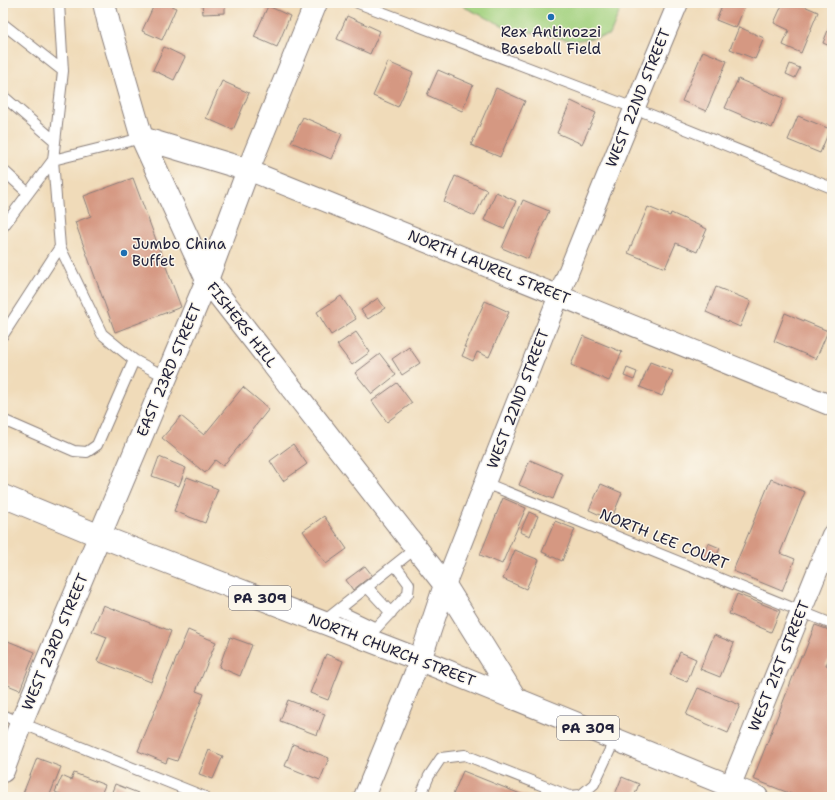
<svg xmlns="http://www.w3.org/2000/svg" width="835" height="800" font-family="'Shantell Sans',sans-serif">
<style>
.green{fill:#a2d17e;stroke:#627a5c}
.building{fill:#d59882}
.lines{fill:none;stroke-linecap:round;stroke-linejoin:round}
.service-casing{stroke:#897e7a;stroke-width:12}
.minor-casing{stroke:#897e7a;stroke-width:22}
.tertiary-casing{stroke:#897e7a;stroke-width:24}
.secondary-casing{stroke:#897e7a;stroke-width:24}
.primary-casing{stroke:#897e7a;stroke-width:24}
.service{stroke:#fff;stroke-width:10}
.minor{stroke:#fff;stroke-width:20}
.tertiary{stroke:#fff;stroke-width:22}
.secondary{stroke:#fff;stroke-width:22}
.primary{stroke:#fff;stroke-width:22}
.poi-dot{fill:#1f6fb2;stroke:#fbf7ec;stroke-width:1.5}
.labels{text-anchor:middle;stroke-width:3;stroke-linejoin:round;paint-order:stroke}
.shield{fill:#fbf7ec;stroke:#636270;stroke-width:1}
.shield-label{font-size:14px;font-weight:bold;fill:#22223b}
.poi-label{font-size:15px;fill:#22223b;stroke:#fbf7ec}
.street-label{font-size:15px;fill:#22223b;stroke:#fbf7ec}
</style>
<rect width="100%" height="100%" fill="#fbf7ec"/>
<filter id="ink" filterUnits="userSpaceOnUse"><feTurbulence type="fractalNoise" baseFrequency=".025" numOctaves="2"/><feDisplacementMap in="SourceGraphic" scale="8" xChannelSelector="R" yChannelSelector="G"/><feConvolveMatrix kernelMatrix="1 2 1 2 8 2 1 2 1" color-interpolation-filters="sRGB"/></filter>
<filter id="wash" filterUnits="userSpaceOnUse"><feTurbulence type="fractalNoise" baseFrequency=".012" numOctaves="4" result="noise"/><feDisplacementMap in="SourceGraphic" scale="16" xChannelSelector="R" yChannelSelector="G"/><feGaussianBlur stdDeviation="0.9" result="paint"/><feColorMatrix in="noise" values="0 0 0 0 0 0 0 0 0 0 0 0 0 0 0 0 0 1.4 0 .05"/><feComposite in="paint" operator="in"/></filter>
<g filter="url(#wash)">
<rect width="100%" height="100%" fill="#f0dbb9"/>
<path class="green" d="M460 3H623L610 35 574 41 506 27 464 7Z"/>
<g id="blocks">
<path class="building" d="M155 3H164L176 8 162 40 142 31Z
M202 3H225V13L203 14Z
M723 3H746L736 28 716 20Z
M783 3H797L818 12 801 53 783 45 789 30 774 23Z
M268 6 290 16 277 47 254 37Z
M347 16 380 31 370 54 337 39Z
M832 20V47L823 43Z
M739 27 764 38 755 59 730 49Z
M164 47 185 57 174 80 153 70Z
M703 51 727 61 706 111 682 101Z
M388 62 413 73 398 107 373 96Z
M790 64 800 68 795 78 786 74Z
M438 70 473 85 462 111 427 95Z
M738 79 784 98 772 128 725 108Z
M222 81 249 93 233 130 206 118Z
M496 88 525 101 500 157 471 145Z
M571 101 596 113 582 144 557 133Z
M798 116 830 129 820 153 788 140Z
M303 117 342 134 331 159 291 142Z
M455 176 487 190 475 216 444 202Z
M133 178 181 307 115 332 75 222 91 216 84 196Z
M496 192 516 201 504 229 484 220Z
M523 200 549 211 528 259 502 248Z
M648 207 670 216 671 213 707 229 697 252 676 243 665 268 628 253Z
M716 287 751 301 740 327 706 312Z
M341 296 356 319 331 335 317 312Z
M378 298 385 308 368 319 361 310Z
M485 301 509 312 489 357 477 352 473 361 462 356 466 347H464Z
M785 313 828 331 816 359 774 341Z
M356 332 370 352 352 365 337 345Z
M583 336 622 352 609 381 571 365Z
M409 347 420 363 402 375 392 359Z
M380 354 396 375 372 394 355 373Z
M650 362 673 371 662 396 640 387Z
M627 368 637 372 634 380 624 376Z
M397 383 412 403 387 422 372 401Z
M243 387 269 409 223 466 215 460 205 473 162 438 181 416 204 435Z
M293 444 307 464 283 481 270 461Z
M159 457 186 468 179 486 152 476Z
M530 460 563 474 553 499 519 485Z
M187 477 218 489 205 523 174 511Z
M771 479 805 492 780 553 795 559 782 591 733 571Z
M601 484 622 493 611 520 589 510Z
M503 498 526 508 502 564 480 555Z
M529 512 538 516 530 536 520 532Z
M324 516 347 549 326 564 303 531Z
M555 521 575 529 562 561 542 552Z
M708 543 720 548 714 563 702 558Z
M515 550 539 560 526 589 503 579Z
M365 566 372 575 353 590 346 580Z
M737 594 780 611 771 632 729 614Z
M103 605 171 631 151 682 97 661 107 637 92 631Z
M815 625 832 631V651L826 665 832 667V795L831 797H799L753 779 801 656H803Z
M188 630 216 642 196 691 204 694 177 761 168 758 166 763 138 751Z
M714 635 734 643 720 677 700 669Z
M230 637 252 645 240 676 219 667Z
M3 639 35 652 20 690 3 683Z
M680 652 696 659 687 682 670 675Z
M326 654 343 661 328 700 310 693Z
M698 688 740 705 728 733 686 715Z
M288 700 325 714 317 735 280 721Z
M293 744 329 758 320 780 285 766Z
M209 750 223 756 213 779 199 774Z
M37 758 61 767 49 797H25L22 796Z
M463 771 528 797H452Z
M74 773 105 785 100 797H64L65 796 55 792 62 776 71 780Z
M622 777 639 784 634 797H614Z
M115 784 138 793 136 797H110Z"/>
</g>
</g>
<g filter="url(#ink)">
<use href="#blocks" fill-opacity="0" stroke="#897e7a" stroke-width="1"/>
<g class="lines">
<g class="service-casing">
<path id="service" d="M59 3 63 71 53 160 142 138
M358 3 634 108 832 188
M3 24 63 71
M3 96 55 141
M53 160 60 247 102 334 134 360 166 377
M3 170 28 193
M3 227 53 160
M3 335 60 247
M3 420 74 451 87 452 97 445 134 360
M485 483 832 624
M367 587 391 613
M338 610 376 628
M323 622 416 548
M366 639 408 594 409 584 395 565
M3 715 21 723 205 797
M420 797 429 776 441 758 465 755 569 796 581 795 594 784 615 739"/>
</g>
<g class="minor-casing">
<path id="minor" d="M248 170 832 406
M445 585C521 390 597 196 678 3
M364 797 420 660
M726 797 832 535"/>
</g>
<g class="tertiary-casing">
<path id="tertiary" d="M142 138 248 170
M3 771 21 723 207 280 248 170 316 3"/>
</g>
<g class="secondary-casing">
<path id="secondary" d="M104 3 109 24 142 138 207 280 445 585 516 699
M420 660 445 585"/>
</g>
<g class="primary-casing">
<path id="primary" d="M3 496 100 536 420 660 757 797"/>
</g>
<use href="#service" class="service"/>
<use href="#minor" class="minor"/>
<use href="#tertiary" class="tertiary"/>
<use href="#secondary" class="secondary"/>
<use href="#primary" class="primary"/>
</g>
</g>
<g class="poi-dot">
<circle cx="551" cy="17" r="4"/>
<circle cx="124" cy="253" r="4"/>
</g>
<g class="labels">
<g class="shield">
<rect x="229" y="586" width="62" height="24" rx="3"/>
<rect x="557" y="716" width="62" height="24" rx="3"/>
</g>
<g class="shield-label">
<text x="260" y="603">PA 309</text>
<text x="588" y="733">PA 309</text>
</g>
<g class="poi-label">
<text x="551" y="37">Rex Antinozzi<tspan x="551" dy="17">Baseball Field</tspan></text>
<text x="132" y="249" text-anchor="start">Jumbo China<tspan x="132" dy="17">Buffet</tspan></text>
</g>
<g class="street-label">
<text transform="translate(638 98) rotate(-68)" y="5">WEST 22ND STREET</text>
<text transform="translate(489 267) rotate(22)" y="5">NORTH LAUREL STREET</text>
<text transform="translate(242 325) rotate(52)" y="5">FISHERS HILL</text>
<text transform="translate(169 370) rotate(-67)" y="5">EAST 23RD STREET</text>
<text transform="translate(518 399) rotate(-69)" y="5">WEST 22ND STREET</text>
<text transform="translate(664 539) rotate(22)" y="5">NORTH LEE COURT</text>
<text transform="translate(55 642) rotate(-67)" y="5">WEST 23RD STREET</text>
<text transform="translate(392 650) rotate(21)" y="5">NORTH CHURCH STREET</text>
<text transform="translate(779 666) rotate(-68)" y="5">WEST 21ST STREET</text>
</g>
</g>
<rect width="835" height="800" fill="none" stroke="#fbf7ec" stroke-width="16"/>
</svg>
